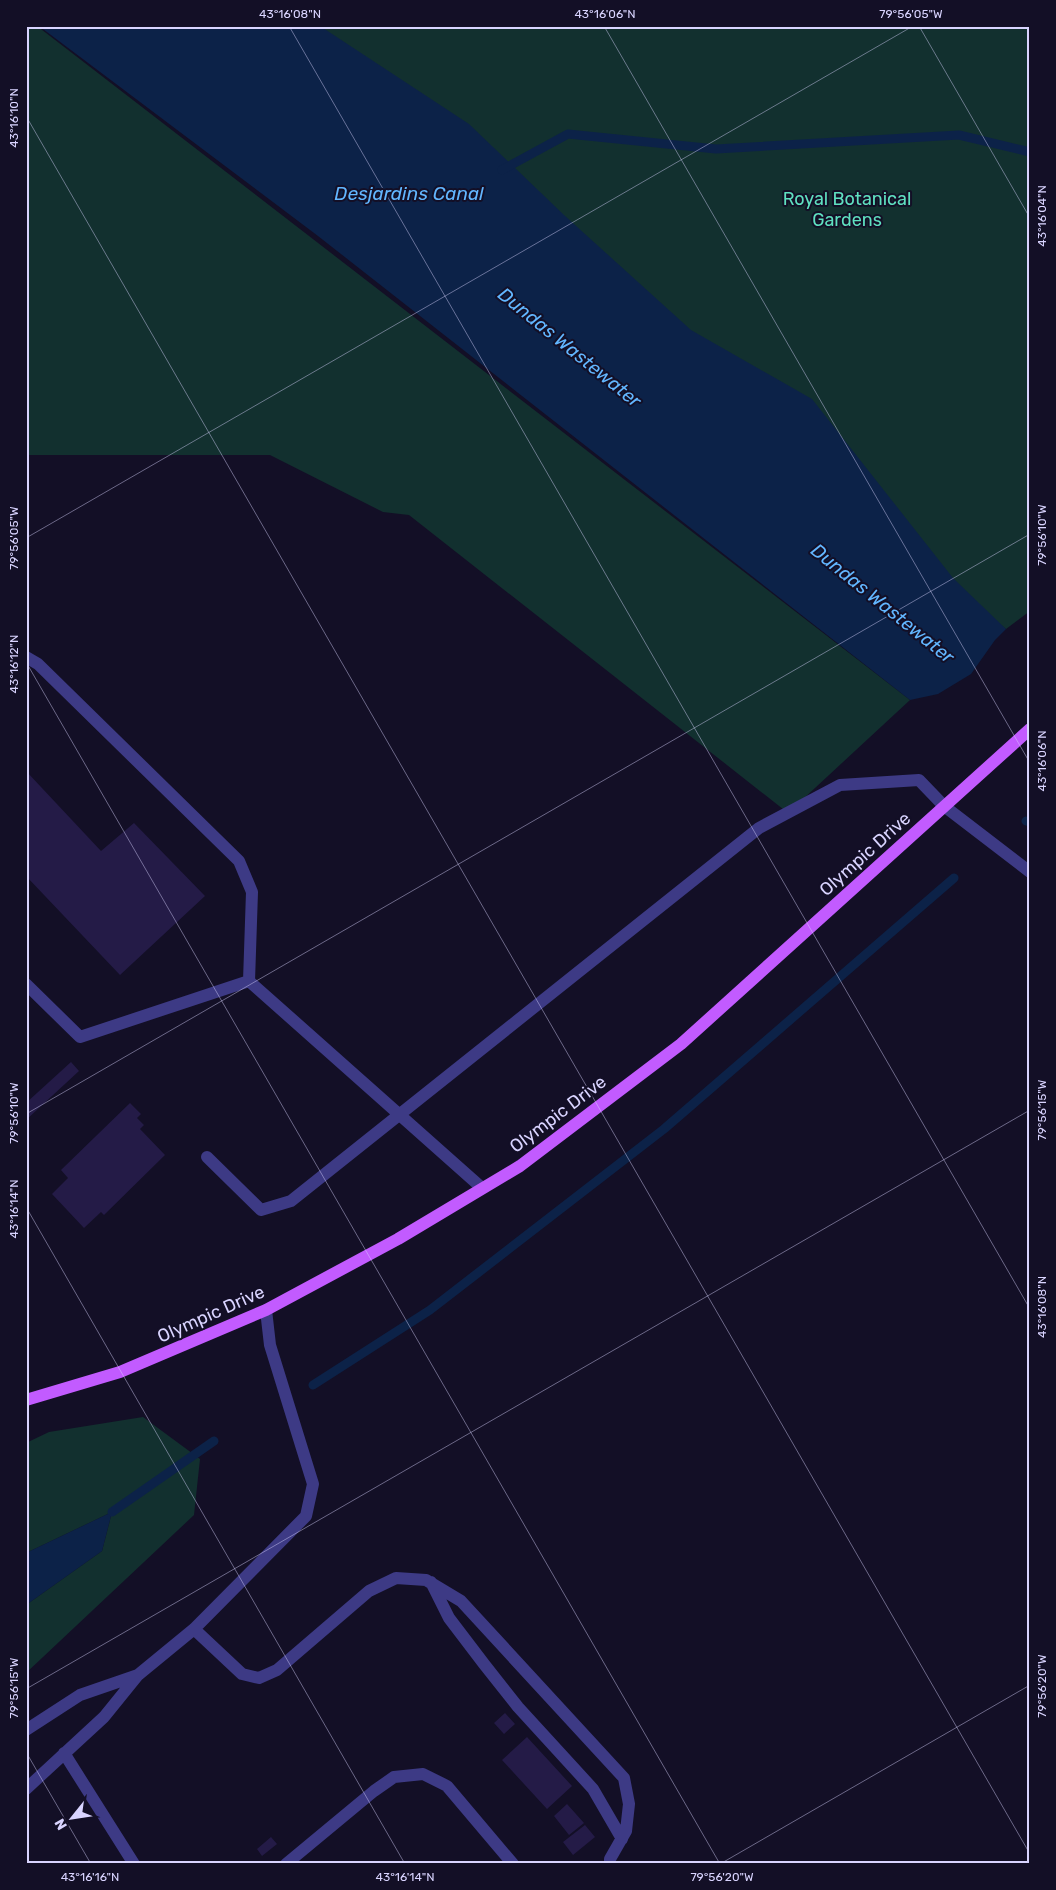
<svg xmlns="http://www.w3.org/2000/svg" width="1056" height="1890" font-family="Rubik,sans-serif">
<style>
.green{fill:#12302f}
.water{fill:#0c2248}
.lines{fill:none;stroke-linecap:round;stroke-linejoin:round}
.stream{stroke:#0c2248;stroke-width:9}
.building{fill:#241b47}
.minor{stroke:#3d3a85;stroke-width:12}
.major{stroke:#c25bff;stroke-width:12}
.ticks{fill:none;stroke:#d9d4ff;stroke-width:1;stroke-opacity:0.45}
.labels{text-anchor:middle;stroke-width:4;stroke-linejoin:round;paint-order:stroke}
.park-label{font-size:18px;fill:#5fe0c0;stroke:#130f26}
.street-label{font-size:18px;fill:#d9d4ff;stroke:#130f26}
.water-label{font-size:19px;font-style:italic;fill:#62b6ff;stroke:#130f26}
.neatline{fill:none;stroke:#d9d4ff;stroke-width:2}
.ticks-label{font-size:12px;text-anchor:middle;fill:#d9d4ff}
</style>
<rect width="100%" height="100%" fill="#130f26"/>
<path class="green" d="M26 26H37L910 700 788 813 409 515 383 512 270 455H26Z
M252 26H1030V611L1006 629Z
M143 1417 200 1459 194 1515 26 1673V1605L102 1551 112 1512 26 1553V1443L49 1432Z"/>
<path class="water" d="M39 26H320L469 124 564 215 691 330 812 399 953 578 1006 629 995 640 971 674 938 694 910 700 318 236Z
M112 1512 102 1551 26 1605V1553Z"/>
<g class="lines">
<path class="stream" d="M502 170 568 134 716 149 959 135 1030 152
M1026 821 1030 822
M313 1385 430 1310 664 1129 954 878
M112 1512 214 1441"/>
</g>
<path class="building" d="M26 771 101 851 134 823 205 896 120 975 26 876Z
M71 1062 79 1071 26 1120V1103Z
M130 1103 141 1114 137 1118 144 1125 140 1129 165 1155 104 1215 101 1212 84 1228 52 1194 68 1178 61 1170Z
M505 1713 515 1724 504 1734 494 1723Z
M527 1737 572 1786 547 1809 502 1760Z
M567 1804 584 1823 569 1835 554 1816Z
M585 1825 595 1837 573 1855 563 1842Z
M271 1837 277 1844 262 1856 257 1849Z"/>
<g class="lines">
<path class="minor" d="M26 657 38 664 239 861 252 892 249 981 80 1037 26 984
M249 981 482 1188
M207 1157 261 1210 291 1201 759 828 840 785 919 780 944 806 1030 872
M431 1582 449 1618 484 1664 518 1707 593 1789 622 1839
M194 1629 242 1674 259 1678 277 1670 369 1591 396 1578 426 1580 461 1601 624 1778 629 1804 626 1831 610 1859V1864
M26 1730 80 1695 138 1675
M64 1753 134 1864
M26 1789 104 1717 138 1675 194 1629 306 1516 313 1484 270 1345 266 1310
M286 1864 374 1791 394 1777 423 1774 447 1786 513 1864"/>
<path class="major" d="M26 1400 120 1372 266 1310 398 1239 520 1166 681 1044 1030 729"/>
</g>
<path class="ticks" d="M289 26 1030 1309M604 26 1030 763M919 26 1030 218M26 116 1030 1854M26 538 913 26M26 662 720 1864M26 1114 1030 534M26 1207 405 1864M26 1689 1030 1110M26 1752 91 1864M720 1864 1030 1685"/>
<g class="labels">
<g class="park-label">
<text x="847" y="205">Royal Botanical<tspan x="847" dy="21">Gardens</tspan></text>
</g>
<g class="street-label">
<text transform="translate(865 854) rotate(-42)" y="6">Olympic Drive</text>
<text transform="translate(558 1114) rotate(-37)" y="6">Olympic Drive</text>
<text transform="translate(211 1314) rotate(-24)" y="6">Olympic Drive</text>
</g>
<g class="water-label">
<text x="409" y="200">Desjardins Canal</text>
<text transform="translate(570 347) rotate(39)" y="7">Dundas Wastewater</text>
<text transform="translate(883 603) rotate(39)" y="7">Dundas Wastewater</text>
</g>
</g>
<rect width="1056" height="1890" fill="none" stroke="#130f26" stroke-width="55"/>
<g transform="translate(72 1818) rotate(240)" stroke="#130f26" stroke-width="4" paint-order="stroke">
<path d="M0-4L9 19L0 12L-9 19Z" fill="#d9d4ff"/>
<text y="-8" font-size="14" font-weight="bold" text-anchor="middle" fill="#d9d4ff">N</text>
</g>
<rect x="28" y="28" width="1000" height="1834" class="neatline"/>
<g class="ticks-label">
<text x="290" y="18">43°16'08"N</text>
<text x="605" y="18">43°16'06"N</text>
<text x="911" y="18">79°56'05"W</text>
<text transform="translate(14 118) rotate(-90)" y="4">43°16'10"N</text>
<text transform="translate(1042 216) rotate(-90)" y="4">43°16'04"N</text>
<text transform="translate(1042 535) rotate(-90)" y="4">79°56'10"W</text>
<text transform="translate(14 538) rotate(-90)" y="4">79°56'05"W</text>
<text transform="translate(14 664) rotate(-90)" y="4">43°16'12"N</text>
<text transform="translate(1042 761) rotate(-90)" y="4">43°16'06"N</text>
<text transform="translate(1042 1110) rotate(-90)" y="4">79°56'15"W</text>
<text transform="translate(14 1113) rotate(-90)" y="4">79°56'10"W</text>
<text transform="translate(14 1209) rotate(-90)" y="4">43°16'14"N</text>
<text transform="translate(1042 1307) rotate(-90)" y="4">43°16'08"N</text>
<text transform="translate(1042 1686) rotate(-90)" y="4">79°56'20"W</text>
<text transform="translate(14 1688) rotate(-90)" y="4">79°56'15"W</text>
<text x="90" y="1881">43°16'16"N</text>
<text x="405" y="1881">43°16'14"N</text>
<text x="722" y="1881">79°56'20"W</text>
</g>
</svg>
